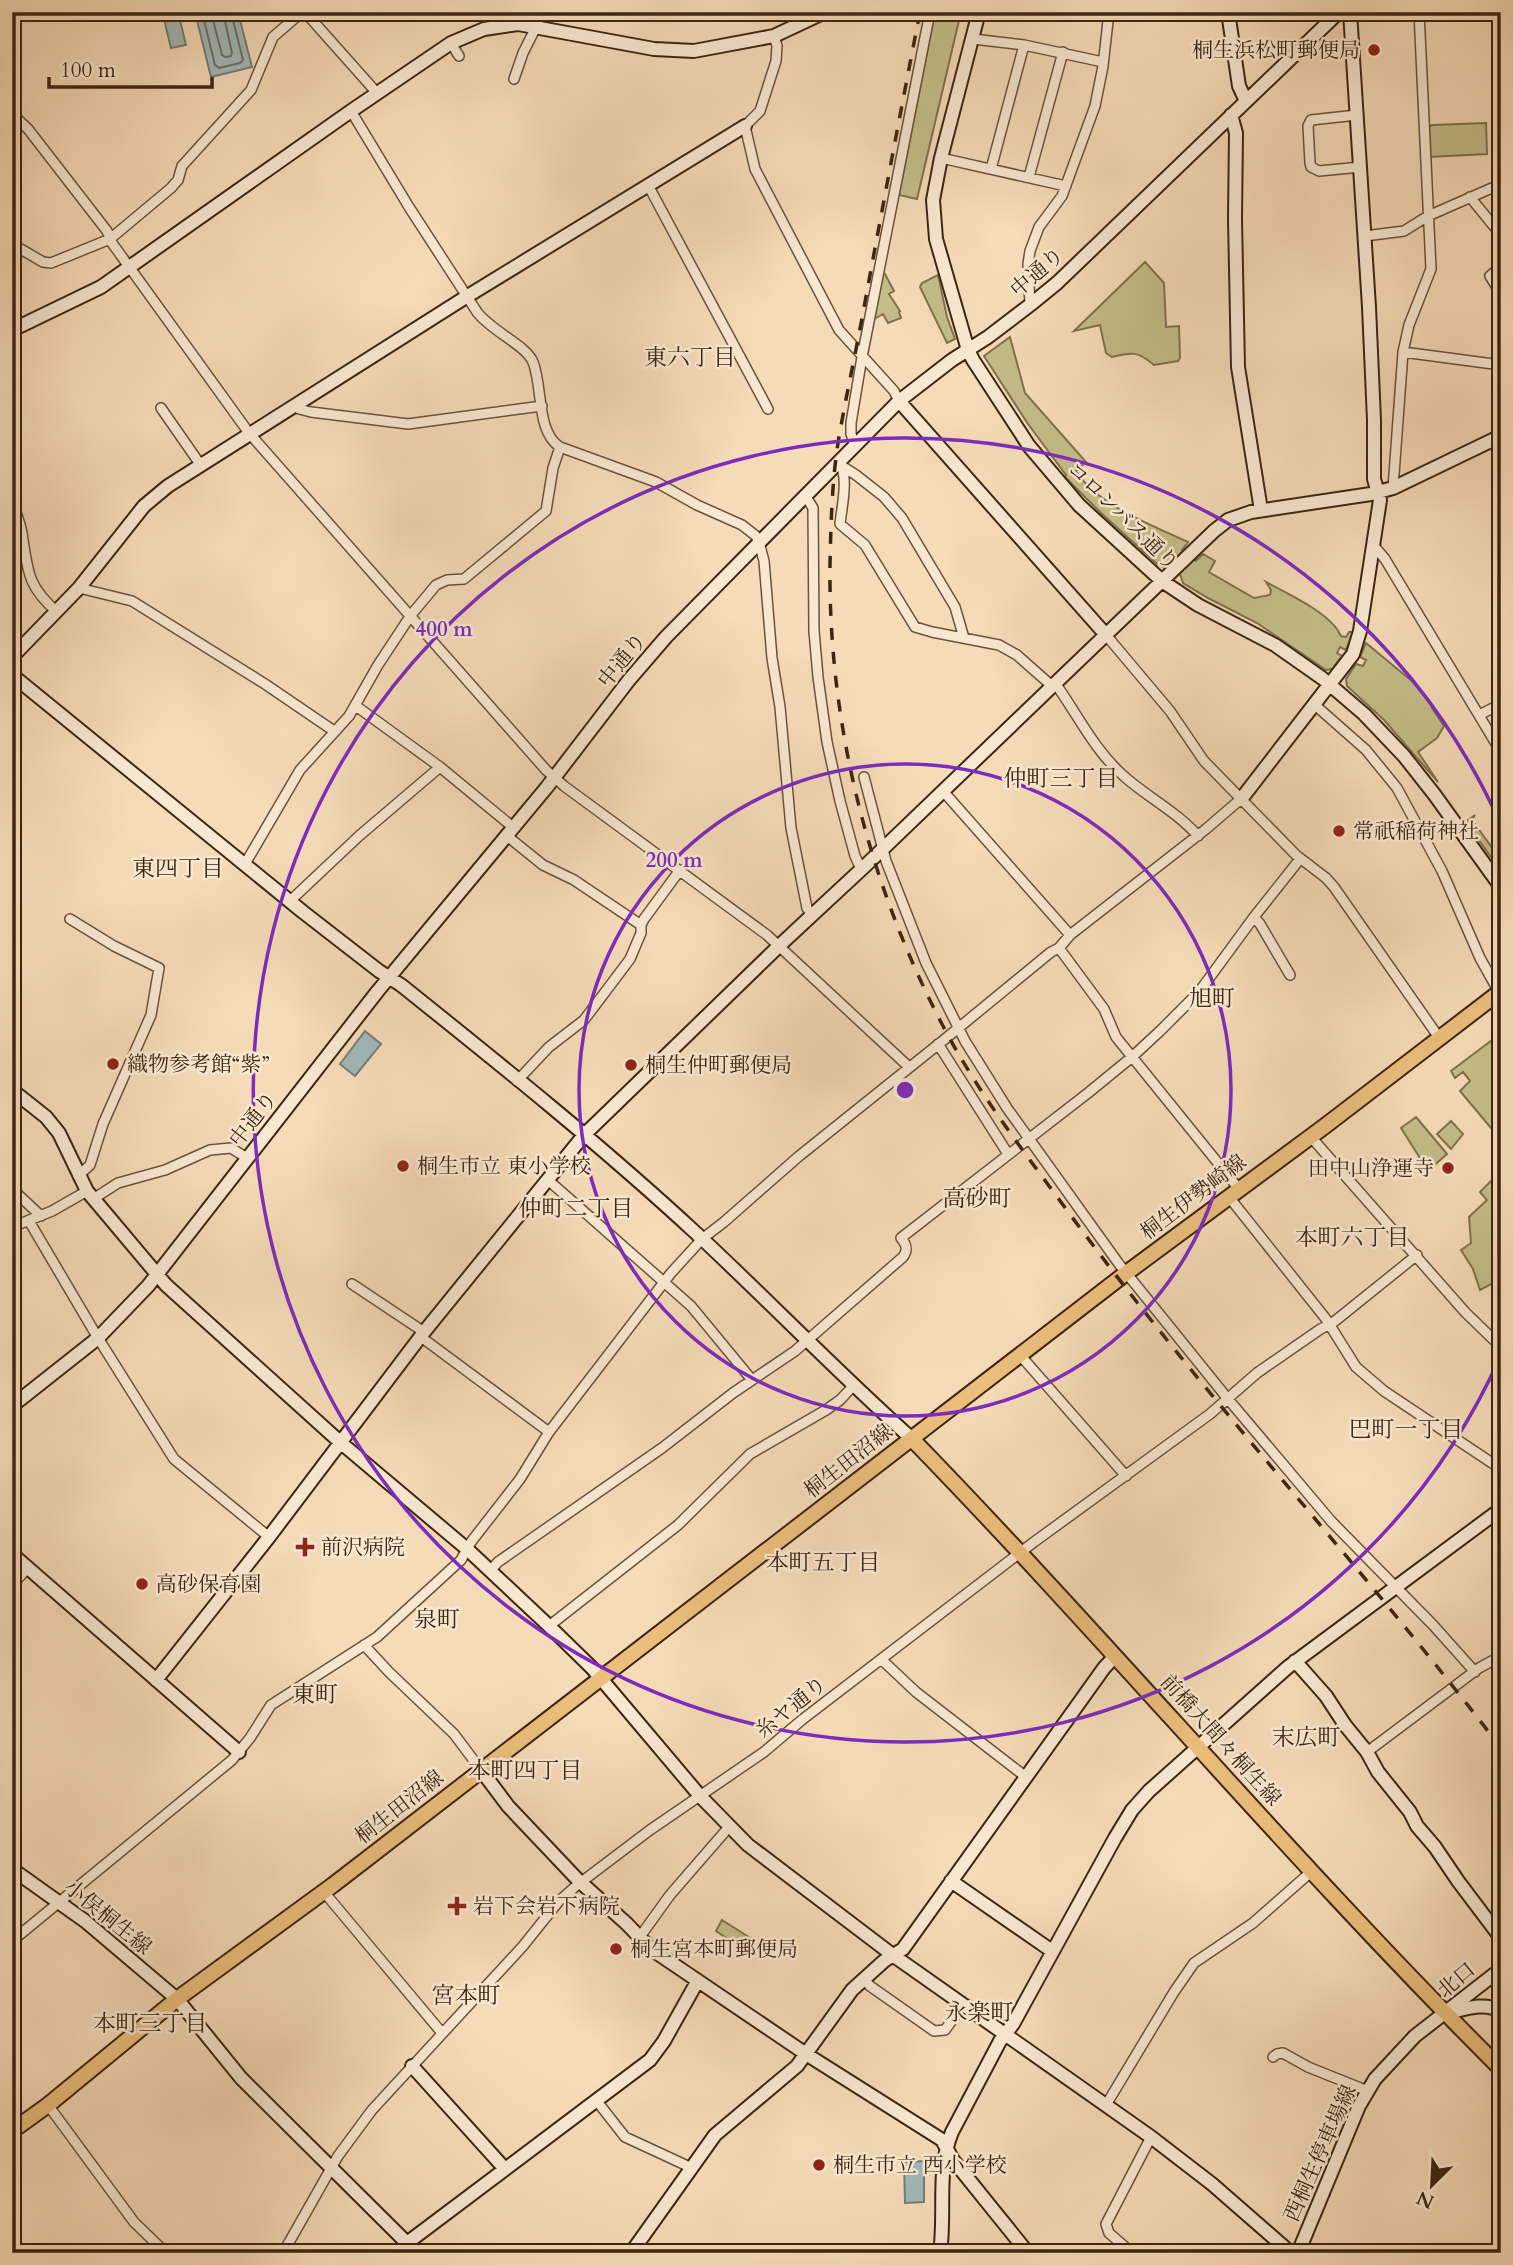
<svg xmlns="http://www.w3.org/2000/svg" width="1513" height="2265" font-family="Cardo,'Noto Serif JP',serif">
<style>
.green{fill:#c4bd89;stroke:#80714e;stroke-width:2}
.water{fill:#a0b9b9;stroke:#787e77;stroke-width:2}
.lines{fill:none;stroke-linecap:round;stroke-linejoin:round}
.shore{stroke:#6e6f66;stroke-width:2}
.street-casing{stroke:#6b523c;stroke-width:12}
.secondary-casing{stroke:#3d2513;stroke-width:16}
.primary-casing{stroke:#3d2513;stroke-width:18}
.street{stroke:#f9e8d1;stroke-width:9}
.secondary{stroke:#f9e8d1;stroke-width:12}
.primary{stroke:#ebbe7c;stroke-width:14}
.rail{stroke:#3d2513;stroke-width:3.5;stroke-dasharray:12 12;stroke-linecap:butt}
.ring{fill:none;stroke:#7b2cbf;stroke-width:3.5}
.poi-dot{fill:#8f2418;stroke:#f9e8d1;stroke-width:2.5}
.labels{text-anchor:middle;stroke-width:5;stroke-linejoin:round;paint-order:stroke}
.poi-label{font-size:21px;fill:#3d2513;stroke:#f9e8d1;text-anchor:start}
.street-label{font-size:21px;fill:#3d2513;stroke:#f9e8d1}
.neighbourhood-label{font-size:23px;fill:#3d2513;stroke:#f9e8d1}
.centre{fill:#7b2cbf;stroke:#f9e8d1;stroke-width:3.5}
.ring-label{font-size:21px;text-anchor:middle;font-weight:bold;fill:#7b2cbf;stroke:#f9e8d1;stroke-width:5;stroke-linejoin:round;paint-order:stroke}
</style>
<rect width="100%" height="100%" fill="#f6dbb8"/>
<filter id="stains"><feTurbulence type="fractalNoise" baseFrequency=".00286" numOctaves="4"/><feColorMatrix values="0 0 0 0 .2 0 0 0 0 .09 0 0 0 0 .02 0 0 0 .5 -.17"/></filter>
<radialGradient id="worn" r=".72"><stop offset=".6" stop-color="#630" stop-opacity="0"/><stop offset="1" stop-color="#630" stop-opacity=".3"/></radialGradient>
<path class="green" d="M935 12H961L917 199 899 195Z
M1486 123 1487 154 1429 157 1428 128 1432 125Z
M1145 262 1164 283 1166 327 1179 326 1180 358 1178 361 1154 365C1138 351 1132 352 1112 357L1106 353 1100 325 1074 331Z
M883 274H885L894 291 889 294 900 311 899 312 901 318 888 323 883 314 874 319Z
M938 275 947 317 955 339 947 343 920 287 922 283Z
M1010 337 1025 393 1086 462 1076 471C1098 506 1152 525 1188 542L1182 550 1196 561 1203 554 1215 561 1209 572 1254 598 1270 595 1271 590 1266 582C1288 594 1331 613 1341 636L1346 637 1349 632H1353L1346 650 1340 647 1337 653 1342 656 1332 669 1326 670 1257 623 1208 598 1183 583 1180 574 1169 564 1165 568 1157 564 1101 513 1065 477 1066 475 1028 424 984 356Z
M1366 643 1413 682 1433 706 1432 708 1444 726 1437 738 1418 752 1438 782 1384 720 1347 686 1346 679 1356 664 1363 666 1366 660 1360 657Z
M1475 815 1472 820 1501 860V871L1467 824V821Z
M1500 1034H1501V1140L1460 1091 1470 1081 1463 1072 1455 1078 1451 1071Z
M1416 1117 1447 1154 1428 1171 1401 1128Z
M1451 1121 1463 1134 1451 1149 1437 1134Z
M1501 1171V1279L1480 1290 1473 1269 1461 1250 1471 1243 1469 1217 1487 1200 1480 1192Z
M722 1920 755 1941 748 1953 716 1931Z"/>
<path class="water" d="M178 12 186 45 171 48 163 15Z
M195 12H238L252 67 211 77Z
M365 1031 381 1044 355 1076 340 1064Z
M924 2161V2202L905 2203 904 2162Z"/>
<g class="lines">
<path class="shore" d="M202 12 215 65 219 68 240 63 243 60 231 12
M211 12 222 55 225 57 231 56 232 53 223 12"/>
<g class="street-casing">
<path id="street" d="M305 12 377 93
M774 36 777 46 776 61 760 111 745 126 755 169 839 330 894 391 899 401
M973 39 1024 45 1103 62
M451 43 459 56
M514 79 523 53 536 27
M351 111 409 207 477 312C491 331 526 345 533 362 543 387 536 432 560 447L656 482 697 505 742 525 756 536 759 542 764 561 772 658 780 707 791 828 807 908 812 915
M12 114 28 129 107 231 112 243 249 433 546 770 564 786 767 935 909 1067
M1357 115 1311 120 1308 126 1310 163 1311 167 1319 171 1361 167
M941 158 1066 186
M991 169 1024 45
M1029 177 1063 52
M648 185 768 409
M1470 197 1501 235
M1365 236 1404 231 1428 216 1501 184
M12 244 43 262 51 263 110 239 171 188 178 180 182 166 251 90 273 37 302 12
M1501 266 1490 276 1501 294
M1030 305 1028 264 1030 251 1039 227 1062 196 1095 106 1103 66 1109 12
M1403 352 1501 365
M295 405 299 409 311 412 408 424 542 406
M161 408 200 464
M855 445 851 434V423L862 357 930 12
M839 461C849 477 842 505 840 524L865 545 915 627 932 632 999 645 1017 655 1052 686
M842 466 856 475 884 497 902 518 955 607 964 638
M1393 488 1403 352 1409 325 1431 269 1419 12
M805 495 813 508 814 631 818 677 827 742 840 801 855 856 861 869
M12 501C16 512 20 522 22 533 28 570 26 585 57 612
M1374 546 1385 559 1501 752
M79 588 132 601 265 684 334 731
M1106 635 1170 711 1204 761 1296 855 1326 878 1334 887 1440 1039
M1055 683C1078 715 1095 752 1126 778 1149 798 1177 812 1198 836
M1315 705 1366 750 1397 788 1442 871 1480 958 1499 992
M356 706 440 767 514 828
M1479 715 1501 704
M864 777 886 861 926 963 965 1041 1007 1108 1119 1264 1228 1399 1331 1521 1433 1625 1475 1672
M943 791 1070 935 1059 948 1104 1009 1116 1037 1239 1189
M507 836 543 865 574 880 641 925
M245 864 300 770 349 716 378 665 411 615 436 585 447 580 464 579 546 511 553 468 560 447
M290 901 359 836 440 767
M1254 917 1260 924 1290 975
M70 919 114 946 159 968 151 1015 103 1124 90 1165 78 1176
M1070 935 1206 829 1242 798
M938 1044 1008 1154
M517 1081 549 1047 584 1020 630 959 641 933V925L644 919 680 870
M1311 1137 1465 1312 1501 1347
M547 1179 691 1306 752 1380
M12 1189 41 1216
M1229 1197 1326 1319 1356 1367 1384 1391 1501 1469
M93 1199 118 1183 165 1170 210 1150 231 1148 247 1158
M29 1221 98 1338 174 1459 269 1537
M12 1227 52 1211 87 1191
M352 1284 424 1332
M421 1337 549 1432
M1020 1355 1126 1476
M490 1571 498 1562 662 1448 733 1393 795 1351 903 1257C908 1250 907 1245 901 1238L906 1234 1088 1093 1132 1057 1160 1031 1199 992 1254 917 1300 859
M12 1585 28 1568
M549 1626 678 1525 750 1454 826 1410 840 1400 854 1385
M364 1645 389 1672 454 1734 481 1770
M881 1659 916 1692 1026 1777
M1367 1752 1479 1668 1501 1656
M324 1892 442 2033
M639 1938 670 1895 729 1827
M12 1941 232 1760 250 1738 271 1705 377 1637 461 1560 471 1542 520 1479 549 1432 671 1273 702 1239 724 1222 798 1157 945 1039 1051 952 1059 948
M864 1979 870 1986 934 2031 945 2030 963 2005
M1273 2057 1277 2054 1283 2053 1308 2067 1368 2091
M596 2100 625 2137 692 2168
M48 2105 134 2222 166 2253
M1106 2105 1174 1992 1194 1963 1253 1923 1312 1871
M283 2253 338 2156 372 2110 523 1946 559 1901 576 1886 650 1830 764 1752 803 1719 1034 1542 1210 1414 1257 1373 1319 1330 1335 1321 1417 1255
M394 2253 407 2243
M1132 2253 1109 2233 1106 2224 1151 2137"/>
</g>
<g class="secondary-casing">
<path id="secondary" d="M979 12 941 158 933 200 936 239 968 350 973 360 1029 446 1079 505 1162 581 1198 605 1275 645 1322 678 1364 714 1404 756 1434 794 1501 887
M1228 12 1239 86 1246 101
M1231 115 1236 133 1235 219 1238 367 1261 510
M12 330 101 287 351 111 451 43 484 29 518 24 654 49 694 51 774 36 825 12
M899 401 1106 635
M12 657 79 588 144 506 168 486 466 297 745 126
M12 675 303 912 379 971 401 985C501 1065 602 1146 697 1234 769 1301 838 1373 912 1439
M1242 798 1353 654 1360 631 1380 500 1374 479V420L1369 307 1350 12
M12 1090 46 1117 59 1133 87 1191 166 1285 340 1442 467 1549 549 1626 592 1668 700 1796 748 1845 894 1956 1151 2137 1212 2184 1291 2253
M12 1406 98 1338 148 1286 377 992 547 787 629 680 666 637 899 401 952 360 988 337 1030 305 1057 283 1339 12
M12 1554 239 1752
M1295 1661 1326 1696 1345 1725 1367 1752 1378 1772 1410 1812 1417 1826 1435 1847 1458 1881 1501 1938
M156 1680 269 1537 424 1332 584 1135 780 945 866 865 1214 531 1228 520 1251 512 1371 494 1393 488 1501 436
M481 1770 508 1806 578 1880 627 1924 651 1949 806 2054 942 2140 953 2160 1028 2253
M12 1869 85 1921 177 1999 241 2078 417 2253
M951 1881 1052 1951
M1444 2014C1463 2010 1482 2001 1501 2011
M412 2066 505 2169
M407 2243 650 2060 664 2041 697 1982
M631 2253 715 2135 797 2066 852 1990 884 1961 903 1949 1104 1668 1115 1656
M940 2253C946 2212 936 2171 952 2132L1000 2041 1013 2024 1115 1838 1132 1810 1149 1791 1288 1667 1501 1509
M1298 2253 1359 2106 1375 2079 1415 2036 1501 1969"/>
</g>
<g class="primary-casing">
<path id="primary" d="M912 1439C1112 1645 1297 1866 1501 2069
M12 2131 48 2105 177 1999 333 1885 1121 1277 1325 1126 1501 991"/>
</g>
<use href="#street" class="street"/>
<use href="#secondary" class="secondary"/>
<use href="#primary" class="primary"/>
<path class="rail" d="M920 12C901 109 883 205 865 302 857 347 847 391 839 437 832 478 831 521 830 564 828 724 869 885 943 1026 978 1093 1025 1153 1069 1213 1205 1398 1362 1566 1501 1748"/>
</g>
<g class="ring">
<circle cx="905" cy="1090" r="326"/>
<path d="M1501 1355A652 652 0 1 1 1501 825"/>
</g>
<g class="poi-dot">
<circle cx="1374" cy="50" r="7"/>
<circle cx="1339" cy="831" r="7"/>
<circle cx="113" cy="1064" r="7"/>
<circle cx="631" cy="1065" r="7"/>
<circle cx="403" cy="1166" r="7"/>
<circle cx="1448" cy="1168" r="7"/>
<path d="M301.5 1536.5h7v7h7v7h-7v7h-7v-7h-7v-7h7z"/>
<circle cx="142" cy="1584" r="7"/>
<path d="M453.5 1895.5h7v7h7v7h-7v7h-7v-7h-7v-7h7z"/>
<circle cx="616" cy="1949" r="7"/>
<circle cx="819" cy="2165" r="7"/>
</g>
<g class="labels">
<g class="poi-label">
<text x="1360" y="57" text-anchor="end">桐生浜松町郵便局</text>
<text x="1353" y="838">常祇稲荷神社</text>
<text x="127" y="1071">織物参考館“紫”</text>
<text x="645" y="1072">桐生仲町郵便局</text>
<text x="417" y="1173">桐生市立 東小学校</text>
<text x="1434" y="1175" text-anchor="end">田中山浄運寺</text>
<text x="321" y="1554">前沢病院</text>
<text x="156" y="1591">高砂保育園</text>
<text x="473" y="1913">岩下会岩下病院</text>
<text x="630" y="1956">桐生宮本町郵便局</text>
<text x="833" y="2172">桐生市立 西小学校</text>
</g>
<g class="street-label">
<text transform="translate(1037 272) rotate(-41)" y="7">中通り</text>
<text transform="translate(1123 516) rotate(44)" y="7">コロンバス通り</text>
<text transform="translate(622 660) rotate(-51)" y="7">中通り</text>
<text transform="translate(253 1119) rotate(-52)" y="7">中通り</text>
<text transform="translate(1193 1197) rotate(-37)" y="7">桐生伊勢崎線</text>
<text transform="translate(848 1461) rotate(-38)" y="7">桐生田沼線</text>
<text transform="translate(791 1707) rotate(-39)" y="7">糸ヤ通り</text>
<text transform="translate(1221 1740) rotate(48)" y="7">前橋大間々桐生線</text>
<text transform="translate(399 1807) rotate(-38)" y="7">桐生田沼線</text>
<text transform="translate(108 1917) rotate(39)" y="7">小俣桐生線</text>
<text transform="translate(1456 1980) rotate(-40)" y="7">北口</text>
<text transform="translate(1320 2153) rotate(-66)" y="7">西桐生停車場線</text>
</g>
<g class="neighbourhood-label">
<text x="690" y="365">東六丁目</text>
<text x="1061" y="786">仲町三丁目</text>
<text x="178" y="876">東四丁目</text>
<text x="1212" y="1006">旭町</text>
<text x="977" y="1206">高砂町</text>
<text x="576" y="1216">仲町二丁目</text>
<text x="1352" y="1245">本町六丁目</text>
<text x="1406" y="1437">巴町一丁目</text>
<text x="823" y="1570">本町五丁目</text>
<text x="437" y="1627">泉町</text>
<text x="315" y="1702">東町</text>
<text x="1306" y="1745">末広町</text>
<text x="525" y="1778">本町四丁目</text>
<text x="466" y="2003">宮本町</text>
<text x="979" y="2020">永楽町</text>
<text x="150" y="2031">本町三丁目</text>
</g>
</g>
<circle cx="905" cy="1090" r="10" class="centre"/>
<g class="ring-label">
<text x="444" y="636">400 m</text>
<text x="674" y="867">200 m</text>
</g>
<rect width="1513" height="2265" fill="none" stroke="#f6dbb8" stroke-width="42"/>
<rect x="14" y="14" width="1485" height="2237" fill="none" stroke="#3d2513" stroke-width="3.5"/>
<rect x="21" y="21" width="1471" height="2223" fill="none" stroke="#3d2513" stroke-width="2"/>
<g transform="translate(1432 2185) rotate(204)" stroke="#f9e8d1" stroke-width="5" paint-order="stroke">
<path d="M0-5L12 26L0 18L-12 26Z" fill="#3d2513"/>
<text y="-10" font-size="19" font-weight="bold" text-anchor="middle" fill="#3d2513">N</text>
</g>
<path d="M49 77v10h163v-10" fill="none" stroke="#3d2513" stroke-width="3.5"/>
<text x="60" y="77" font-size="21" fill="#3d2513" stroke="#f9e8d1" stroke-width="5" paint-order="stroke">100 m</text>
<rect width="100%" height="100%" filter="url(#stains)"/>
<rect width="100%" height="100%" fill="url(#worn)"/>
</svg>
